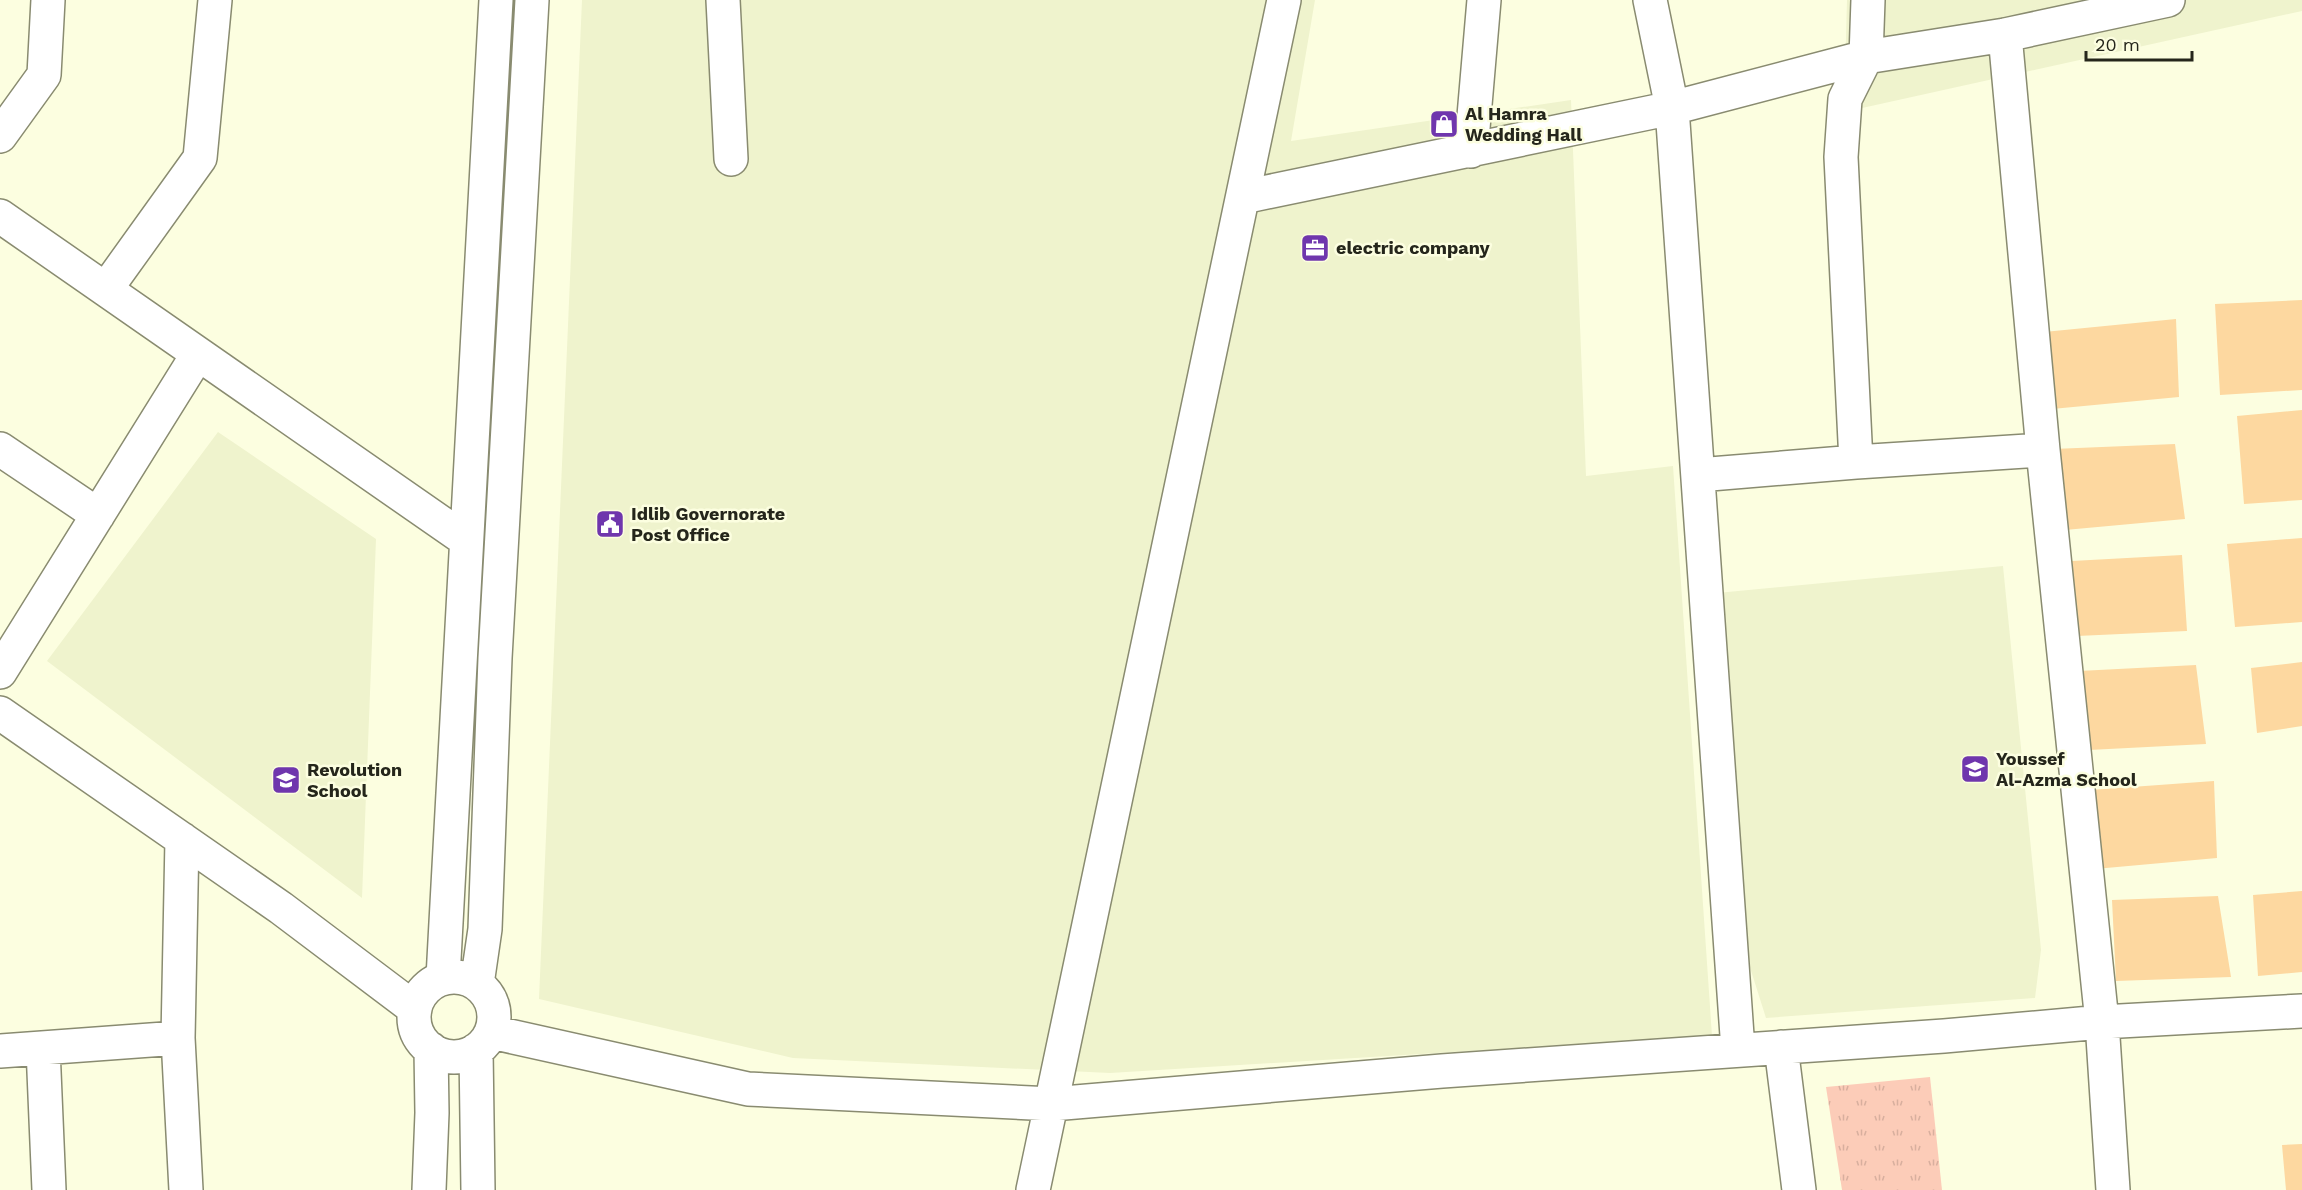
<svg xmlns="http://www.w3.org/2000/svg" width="2302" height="1190" font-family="'Work Sans',sans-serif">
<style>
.built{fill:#eff3cd}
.grass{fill:url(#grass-tufts)}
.building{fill:#fdd8a0}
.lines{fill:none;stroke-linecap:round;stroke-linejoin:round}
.minor-casing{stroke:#898b70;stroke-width:36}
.minor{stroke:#fff;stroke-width:33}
.labels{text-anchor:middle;stroke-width:5;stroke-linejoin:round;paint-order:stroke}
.poi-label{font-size:18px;font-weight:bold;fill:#25261b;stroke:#fcfee0;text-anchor:start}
</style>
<defs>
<pattern id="grass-tufts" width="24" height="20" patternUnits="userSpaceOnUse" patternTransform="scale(1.5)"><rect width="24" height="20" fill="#fcccb8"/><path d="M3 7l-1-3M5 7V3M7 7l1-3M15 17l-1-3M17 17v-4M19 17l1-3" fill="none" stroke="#d8af9e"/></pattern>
</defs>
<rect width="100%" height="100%" fill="#fcfee0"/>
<path class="built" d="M582 0H1315L1291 141 1571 100 1586 476 1673 466 1712 1036 1110 1073 793 1058 539 999Z
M1847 0H2302V11L1844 112Z
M218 432 376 539 362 898 47 661Z
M2003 566 2041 950 2035 998 1766 1018 1747 958 1717 593Z"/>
<path class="grass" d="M1930 1077 1942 1190H1842L1826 1087Z"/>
<path class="building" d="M2302 300V390L2220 395 2215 304Z
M2176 319 2179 397 2052 409 2044 332Z
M2302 410V500L2244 504 2237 416Z
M2175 444 2185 519 2065 530 2053 449Z
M2302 538V622L2235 627 2227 544Z
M2182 555 2187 631 2077 636 2072 561Z
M2302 662V726L2257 733 2251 668Z
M2196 665 2206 744 2089 750 2079 671Z
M2214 781 2217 858 2095 869 2090 790Z
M2302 891V972L2258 976 2253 895Z
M2218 896 2231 977 2116 981 2112 900Z
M2302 1144V1190H2286L2282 1145Z"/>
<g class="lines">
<g class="minor-casing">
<path id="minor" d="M723 0 731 159
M1650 0 1672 108 1738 1050
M2005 35 2043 450 2102 1022 2113 1190
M0 136 44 75 48 0
M1471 151 1484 0
M1243 197 1672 108 1866 57 2005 35 2168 0
M0 216 466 540
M106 289 200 158 215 0
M0 449 98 515
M1856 462 1841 157 1845 99 1866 57 1868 0
M1698 475 1856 462 2043 450
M0 672 198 354
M0 713 281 908 415 1009
M414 1017a40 40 0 1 1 80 0a40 40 0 1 1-80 0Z
M443 978 496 0
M477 984 485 929 495 658 532 0
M491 1032 748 1089 1052 1104 1442 1071 1944 1036 2102 1022 2302 1011
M178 1038 186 1190
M1781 1047 1799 1190
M43 1048 49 1190
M476 1050 478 1190
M0 1051 178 1038 182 839
M429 1190 432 1113 431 1049
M1033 1190 1284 0"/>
</g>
<use href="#minor" class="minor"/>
</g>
<defs>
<g id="shop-square" transform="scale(1.5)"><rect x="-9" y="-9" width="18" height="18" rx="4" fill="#6f36ad" stroke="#fcfee0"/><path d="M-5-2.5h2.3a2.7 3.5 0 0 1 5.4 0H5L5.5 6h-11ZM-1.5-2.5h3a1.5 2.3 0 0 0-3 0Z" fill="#fff"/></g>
<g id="office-square" transform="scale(1.5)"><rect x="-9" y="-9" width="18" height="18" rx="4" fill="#6f36ad" stroke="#fcfee0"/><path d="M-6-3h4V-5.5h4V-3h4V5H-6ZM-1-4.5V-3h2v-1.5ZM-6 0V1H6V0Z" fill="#fff"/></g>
<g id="civic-square" transform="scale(1.5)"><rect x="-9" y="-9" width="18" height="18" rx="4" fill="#6f36ad" stroke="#fcfee0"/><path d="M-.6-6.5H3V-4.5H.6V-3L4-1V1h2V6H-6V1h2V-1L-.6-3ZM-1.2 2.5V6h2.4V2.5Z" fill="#fff"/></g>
<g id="school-square" transform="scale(1.5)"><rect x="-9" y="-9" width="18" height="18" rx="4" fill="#6f36ad" stroke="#fcfee0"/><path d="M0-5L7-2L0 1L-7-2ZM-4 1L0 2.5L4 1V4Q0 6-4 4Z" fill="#fff"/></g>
</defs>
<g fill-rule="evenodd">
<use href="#shop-square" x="1444" y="124"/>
<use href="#office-square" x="1315" y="248"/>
<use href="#civic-square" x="610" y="524"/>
<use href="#school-square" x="1975" y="769"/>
<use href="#school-square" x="286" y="780"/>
</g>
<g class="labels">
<g class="poi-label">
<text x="1465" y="120">Al Hamra<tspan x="1465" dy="21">Wedding Hall</tspan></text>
<text x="1336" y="254">electric company</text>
<text x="631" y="520">Idlib Governorate<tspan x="631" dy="21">Post Office</tspan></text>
<text x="1996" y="765">Youssef<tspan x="1996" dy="21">Al-Azma School</tspan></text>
<text x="307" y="776">Revolution<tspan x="307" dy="21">School</tspan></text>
</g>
</g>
<path d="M2086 51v9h106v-9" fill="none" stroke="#25261b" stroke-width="3"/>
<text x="2095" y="51" font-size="18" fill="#25261b" stroke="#fcfee0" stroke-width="4.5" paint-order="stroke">20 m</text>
</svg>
